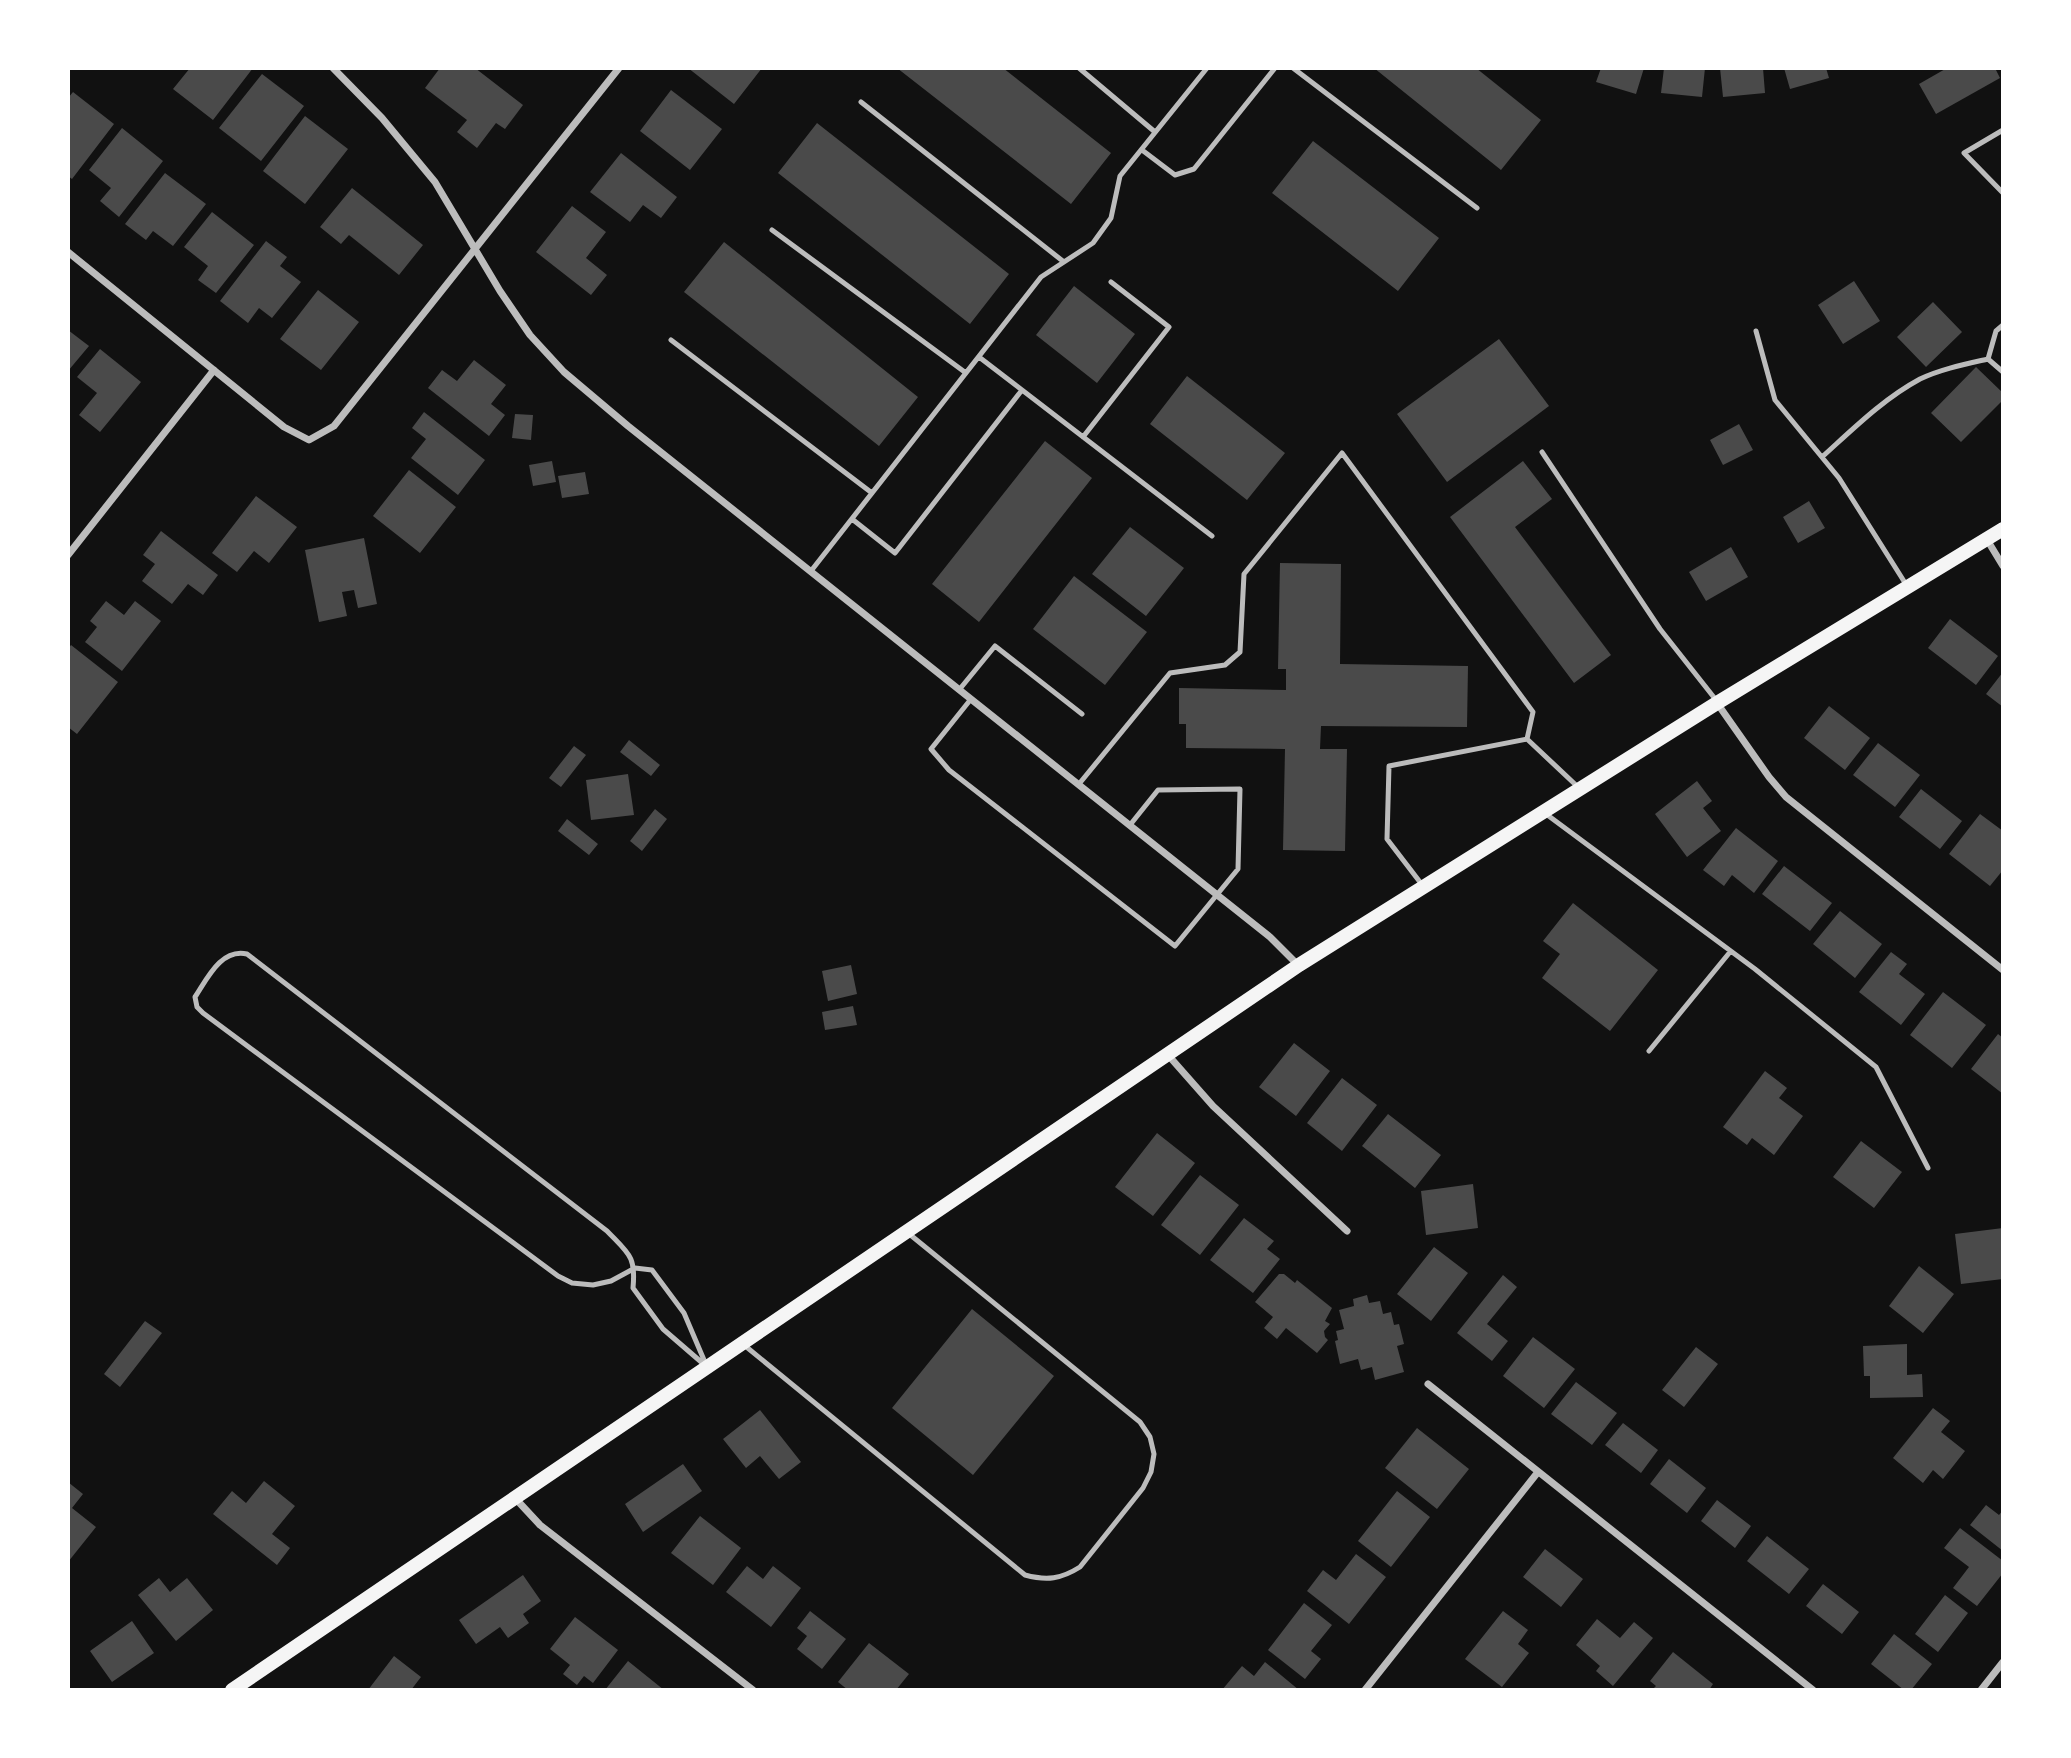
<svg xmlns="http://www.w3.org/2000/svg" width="2071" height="1758" font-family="'Work Sans',sans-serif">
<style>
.building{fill:#4a4a4a}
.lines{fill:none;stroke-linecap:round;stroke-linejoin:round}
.service{stroke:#bcbcbc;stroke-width:5}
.minor{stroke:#bcbcbc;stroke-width:7}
.secondary{stroke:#f5f5f5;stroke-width:14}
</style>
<rect width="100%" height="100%" fill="#111"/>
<path class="building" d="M190 68H253L213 120 173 89Z
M440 68H475L523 105 505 129 496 123 477 148 457 132 467 120 425 88Z
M688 68H762L734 104Z
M897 68H1003L1111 153 1071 204Z
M1374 68H1476L1541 120 1501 170Z
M1601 68H1644L1636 94 1596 82Z
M1664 68H1705L1702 97 1661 93Z
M1720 68H1763L1765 93 1723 97Z
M1784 68H1826L1829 78 1790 89Z
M1947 68H1995L2000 78 1936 114 1919 84Z
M262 74 304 106 261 161 219 128Z
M671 90 722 129 690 170 640 131Z
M73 92 114 124 72 179 68 176V98Z
M305 116 348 149 305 204 263 171Z
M817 123 1009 274 970 324 778 173Z
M122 128 163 161 119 217 100 201 111 188 89 170Z
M1313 141 1439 238 1398 291 1272 193Z
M621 153 677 197 661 218 643 205 630 222 590 192Z
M165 173 206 204 173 246 153 231 146 240 125 224Z
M352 188 423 245 399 275 349 235 341 244 320 227Z
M572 206 606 232 586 258 607 275 591 295 536 252Z
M212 212 254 245 216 293 198 280 208 266 184 247Z
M266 241 287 257 280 266 301 282 272 318 259 308 248 323 220 301Z
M724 242 918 397 879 446 684 292Z
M1854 281 1880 321 1843 344 1818 305Z
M1074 286 1135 334 1097 383 1036 335Z
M318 290 359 322 321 370 280 339Z
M1933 302 1962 332 1926 367 1897 337Z
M68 330 89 346 68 371Z
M1499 339 1549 406 1447 482 1397 414Z
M100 349 141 382 100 432 79 415 97 393 77 377Z
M474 360 506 385 491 404 505 415 489 436 428 388 442 370 457 381Z
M1976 367 2003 393V400L1961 442 1931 413Z
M1187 376 1285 453 1247 500 1150 424Z
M424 412 485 460 458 495 411 458 426 439 412 428Z
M515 414 533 415 531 440 512 438Z
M1739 424 1753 450 1723 465 1710 440Z
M1045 441 1092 478 979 622 932 584Z
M552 461 556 482 533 486 529 465Z
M1523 461 1552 499 1515 527 1611 655 1574 683 1450 517Z
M409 470 456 507 420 553 373 516Z
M585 472 589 494 562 498 558 476Z
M256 496 297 527 269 563 254 551 237 572 212 553Z
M1809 501 1825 528 1798 543 1783 517Z
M1130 527 1184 568 1146 616 1092 574Z
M161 531 218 575 203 595 188 584 172 604 142 581 155 564 143 555Z
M364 538 377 604 358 608 354 590 342 592 347 616 319 622 305 550Z
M1731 547 1748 577 1706 601 1689 572Z
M1280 563 1341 564 1340 664 1468 666 1467 727 1321 726 1320 749H1347L1345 851 1283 850 1285 749 1186 748V724H1179V688L1286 690V669H1278Z
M1074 576 1147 632 1105 685 1033 629Z
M106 601 124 615 135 601 161 621 122 671 85 642 97 627 90 621Z
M1950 619 1998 656 1976 685 1928 648Z
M71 645 118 682 77 734 68 727V649Z
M2003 672V707L1986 694Z
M1829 706 1870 738 1845 770 1804 738Z
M629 740 660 765 651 776 620 752Z
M1878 743 1920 775 1895 807 1853 775Z
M574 746 586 755 561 787 549 778Z
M628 774 634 815 591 820 586 780Z
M1697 781 1712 801 1703 808 1721 831 1687 857 1655 814Z
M1921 789 1962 821 1940 849 1899 817Z
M655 809 667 819 642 851 630 841Z
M1980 814 2003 831V870L1990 886 1949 854Z
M567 819 598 844 589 855 558 831Z
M1736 828 1778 861 1754 893 1732 875 1724 886 1703 870Z
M1784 866 1832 903 1810 931 1762 894Z
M1573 903 1658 970 1610 1031 1542 978 1560 954 1543 941Z
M1840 911 1882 944 1855 978 1813 944Z
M1891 952 1907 964 1899 974 1925 994 1901 1025 1859 992Z
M851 965 857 994 828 1001 822 971Z
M1943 992 1986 1025 1952 1068 1910 1035Z
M853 1006 857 1025 825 1030 822 1012Z
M1998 1034 2003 1038V1094L1971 1069Z
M1294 1043 1330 1071 1296 1116 1259 1087Z
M1765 1071 1787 1088 1779 1098 1803 1116 1774 1155 1752 1138 1747 1145 1723 1127Z
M1342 1078 1377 1105 1342 1151 1307 1123Z
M1388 1114 1441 1155 1415 1188 1362 1146Z
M1157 1133 1195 1163 1153 1216 1115 1187Z
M1861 1141 1902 1172 1874 1208 1833 1177Z
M1200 1175 1239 1205 1200 1255 1161 1225Z
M1473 1184 1478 1228 1426 1235 1421 1191Z
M1244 1218 1274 1241 1267 1249 1280 1259 1253 1293 1210 1260Z
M2003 1228V1279L1961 1284 1955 1234Z
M1434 1247 1468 1273 1431 1321 1397 1294Z
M1919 1266 1954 1294 1923 1333 1889 1306Z
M1279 1274H1284L1295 1283 1297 1280 1332 1308 1325 1321 1330 1324 1324 1331 1325 1337 1328 1340 1317 1353 1286 1328 1277 1339 1264 1328 1273 1317 1255 1302Z
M1503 1275 1517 1287 1487 1324 1508 1341 1492 1361 1457 1333Z
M1367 1295 1369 1303 1380 1301 1383 1314 1391 1312 1394 1325 1399 1324 1404 1344 1397 1346 1404 1372 1375 1380 1372 1367 1361 1370 1358 1359 1340 1364 1335 1341 1338 1340 1336 1331 1344 1329 1339 1310 1354 1306 1353 1299Z
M972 1309 1054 1376 973 1475 892 1408Z
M145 1321 162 1333 120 1387 104 1374Z
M1533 1337 1575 1369 1544 1408 1503 1376Z
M1907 1344V1375L1922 1374 1923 1397 1870 1398V1376H1864L1863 1346Z
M1696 1347 1718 1364 1684 1407 1662 1390Z
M1576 1382 1617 1413 1592 1445 1551 1414Z
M1933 1408 1950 1421 1941 1432 1965 1451 1943 1479 1933 1470 1923 1483 1893 1458Z
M760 1410 801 1462 779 1479 760 1456 746 1468 723 1439Z
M1623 1423 1658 1450 1641 1473 1605 1445Z
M1417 1428 1469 1469 1437 1509 1385 1468Z
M1669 1459 1706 1488 1687 1513 1650 1484Z
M683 1464 702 1491 643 1532 625 1504Z
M264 1481 295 1506 272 1534 290 1548 277 1565 213 1514 232 1491 246 1503Z
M68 1482 83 1494 72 1508 96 1527 68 1562Z
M1397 1491 1430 1517 1391 1567 1358 1541Z
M1717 1500 1751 1526 1735 1548 1701 1521Z
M1986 1505 1999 1515 2003 1510V1551L1970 1525Z
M700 1516 741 1548 713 1585 671 1553Z
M1960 1528 2003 1561V1573L1977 1606 1953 1588 1969 1567 1944 1548Z
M1767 1536 1809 1569 1789 1594 1747 1561Z
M1545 1549 1583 1579 1561 1607 1523 1577Z
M1356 1554 1386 1577 1349 1624 1307 1591 1323 1570 1336 1580Z
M747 1566 763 1579 773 1566 801 1588 771 1627 726 1592Z
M523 1575 541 1601 523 1614 529 1623 508 1638 500 1627 476 1644 459 1620Z
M159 1578 170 1592 187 1578 213 1610 176 1641 138 1595Z
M1823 1584 1859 1612 1842 1634 1806 1606Z
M1945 1595 1968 1613 1938 1652 1915 1634Z
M1304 1603 1332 1625 1311 1651 1321 1659 1305 1679 1268 1650Z
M810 1611 846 1639 822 1669 797 1649 807 1636 797 1628Z
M1503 1611 1528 1630 1518 1644 1529 1653 1502 1687 1465 1659Z
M575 1617 618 1650 593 1683 584 1676 577 1685 563 1674 570 1665 550 1649Z
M1597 1619 1620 1638 1634 1622 1653 1638 1613 1686 1596 1671 1600 1666 1576 1645Z
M132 1621 154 1653 112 1682 90 1651Z
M1894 1634 1932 1664 1911 1690H1904L1871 1664Z
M869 1643 909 1674 896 1690H848L838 1682Z
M1673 1652 1713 1684 1709 1690H1652L1656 1686 1650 1681Z
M394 1656 421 1677 411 1690H368Z
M628 1661 664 1690H605Z
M1265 1662 1299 1690H1222L1242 1666 1254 1676Z"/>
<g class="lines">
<path class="service" d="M1079 68 1155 132
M1293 68 1477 208
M861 102 1064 262
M2003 130 1964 153 2003 193
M1142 150 1175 175 1194 169 1275 68
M772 230 966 373
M2003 325 1996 331 1988 359 2003 372
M1756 331 1775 400 1839 478 1907 586
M671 340 872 493
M979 357 1212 536
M1083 437 1169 327 1111 282
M1542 452 1660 629 1716 700
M1822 457C1853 429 1883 399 1920 379 1941 369 1966 364 1988 359
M852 519 895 553 1022 390
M811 571 1041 277 1093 243 1111 218 1120 176 1207 68
M959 690 995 646 1082 714
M971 699 931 749 949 770 1175 946 1238 869 1240 789 1158 790 1130 825
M1527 739 1578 787
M1079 784 1170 673 1225 665 1240 652 1244 574 1342 453 1533 712 1527 739
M1546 814 1755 969 1876 1067 1928 1168
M1423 886 1387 839 1389 766 1527 739
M1649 1051 1730 952
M744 1345 1025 1575C1047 1581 1061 1579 1080 1567L1143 1488 1151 1472 1154 1454 1150 1437 1140 1422 908 1233
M707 1367 684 1313 652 1270 635 1268 611 1281 593 1285 572 1283 558 1276 203 1013 197 1007 195 997C207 979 221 948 247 954L607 1231C629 1254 636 1256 633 1288L663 1329 707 1367"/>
<path class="minor" d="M333 68 382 118 435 182 500 291 530 335 564 372 628 426 1270 937 1298 965
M68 252 284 427 309 440 334 426 619 68
M1986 538 2003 566
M68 555 214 370
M1717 703 1769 777 1786 797 2003 970
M1168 1055 1213 1106 1347 1231
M1428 1384 1813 1690
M514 1497 540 1525 753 1690
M1365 1690 1538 1472
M1981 1690 2003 1662"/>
<path class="secondary" d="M232 1690 1299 965 1717 703 2003 529"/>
</g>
<rect width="2071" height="1758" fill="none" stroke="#ffffff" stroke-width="140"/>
</svg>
